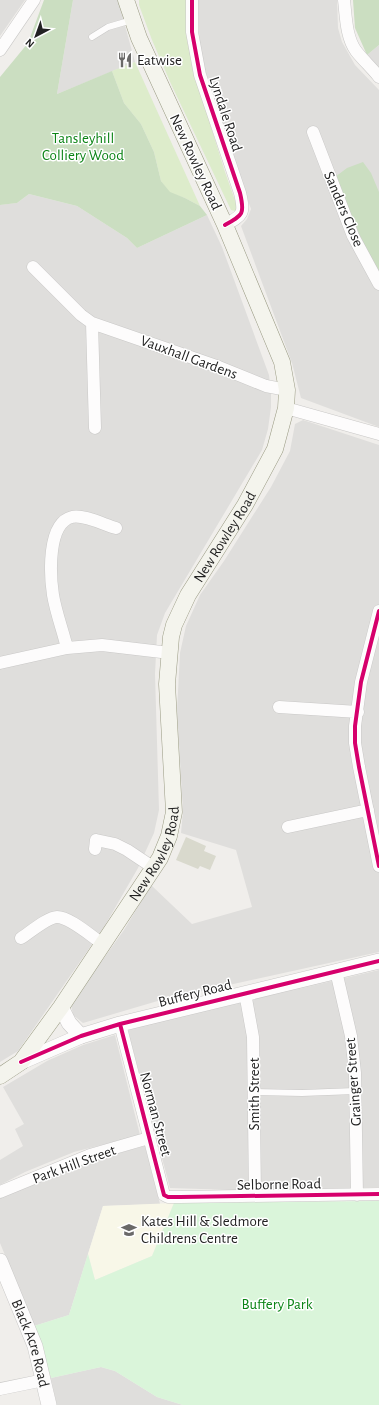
<svg xmlns="http://www.w3.org/2000/svg" width="379" height="1405" font-family="'Alegreya Sans',sans-serif">
<style>
.residential{fill:#dfdedc}
.education{fill:#f8f7e8}
.construction{fill:#d9d9cd}
.grass{fill:#ddeccb}
.forest{fill:#cbdec1}
.park{fill:#daf5da}
.lines{fill:none;stroke-linecap:round;stroke-linejoin:round}
.service-casing{stroke:#c9c8c7;stroke-width:7}
.minor-casing{stroke:#c9c8c7;stroke-width:13}
.tertiary-casing{stroke:#c9c8c7;stroke-width:16}
.secondary-casing{stroke:#999a82;stroke-width:17}
.service{stroke:#fdfcfc;stroke-width:6}
.minor{stroke:#fdfcfc;stroke-width:12}
.tertiary{stroke:#fdfcfc;stroke-width:15}
.secondary{stroke:#f4f4ed;stroke-width:16}
.cycleway-casing{stroke:#fff;stroke-width:6}
.cycleway{stroke:#d6006c;stroke-width:4}
.labels{text-anchor:middle;stroke-width:3;stroke-linejoin:round;paint-order:stroke}
.poi-label{font-size:15px;fill:#222;stroke:#fff;text-anchor:start}
.street-label{font-size:15px;fill:#222;stroke:#fff}
.park-label{font-size:15px;fill:#0c8416;stroke:#fff}
</style>
<rect width="100%" height="100%" fill="#f0eeeb"/>
<path class="residential" d="M0 0H25L0 36Z
M73 0H118L135 62 57 94Z
M198 0H337L338 28 342 42 355 65 379 90V427L301 398 292 363 241 226 247 219 251 209 219 119 200 53Z
M379 45V68L367 55Z
M29 194 77 206 127 238 137 248 207 215 222 247 269 375 271 394V407L268 429 262 450 165 613 157 635 155 674 159 810 154 833 138 868 104 927 18 1051 0 1062V205L17 203Z
M303 420 379 445V952L161 1000 83 1023 73 1015 71 1004 124 930 151 885 192 924 252 907 236 850 181 833 183 811 177 711 180 653 186 626 200 595 224 561 271 487 290 451 295 424Z
M379 970V1187L262 1191 170 1188 128 1031 134 1026 256 999Z
M115 1035 140 1135 74 1152 25 1172 0 1185V1160L23 1146 15 1129 24 1124 3 1087 47 1061 83 1045Z
M145 1146 160 1204 103 1206 69 1315 34 1326 0 1243V1198L101 1158Z
M101 1367 115 1371 157 1397 183 1405H57L51 1378Z"/>
<path class="education" d="M174 1203 152 1256 95 1280 88 1254 103 1206Z"/>
<path class="construction" d="M186 837 206 846 204 851 216 856 210 870 200 866 198 869 176 860Z"/>
<path class="grass" d="M139 0H187V31L192 65 224 169 238 209 235 211 231 210 171 84 152 40 139 5Z
M135 62 200 206 185 198 170 193 161 181 154 152 141 124 124 103 112 71Z"/>
<path class="forest" d="M44 0H73L57 94 112 71 124 103 141 124 154 152 161 181 170 192 185 198 200 206 207 215 137 248 127 238 77 206 29 194 17 203 0 205V77L28 43Z
M353 0H379V45L367 55 355 28Z
M363 162 371 173 379 192V274L361 238 335 177 347 168Z"/>
<path class="park" d="M379 1201V1405H183L157 1397 115 1371 101 1367 51 1378 34 1326 69 1315 88 1254 95 1280 152 1256 174 1203Z"/>
<g class="lines">
<g class="service-casing">
<path id="service" d="M92 37 108 27 132 20
M254 1092 302 1093 355 1091"/>
</g>
<g class="minor-casing">
<path id="minor" d="M192 0V32L200 75 240 193C245 214 243 215 225 225
M344 0C346 17 346 37 356 51 363 60 372 68 379 77
M0 50 34 0
M313 132 353 236 379 284
M33 267 81 315 92 323 95 428
M92 323 219 367 266 386 287 390
M286 408 379 434
M379 611 361 682 355 726V743L359 767 379 866
M67 648C63 631 56 613 53 595 50 575 47 523 72 517 83 514 105 525 116 528
M0 663 67 648 102 645 170 653
M279 707 358 712
M288 827 368 810
M95 849 96 840 115 844 127 850 154 868
M21 938C29 933 48 917 57 917 70 917 92 937 103 944
M336 971 351 1036 355 1073 357 1195
M245 993 253 1037 255 1196
M120 1024 164 1195 168 1197H180L379 1194
M0 1192 90 1155 149 1138
M0 1389 44 1380"/>
</g>
<g class="tertiary-casing">
<g id="tertiary">
<path d="M61 1007 69 1023 81 1036"/>
<path d="M21 1062 81 1036 120 1024 379 961"/>
<path id="s1" d="M0 1261 35 1346 49 1405"/>
</g>
</g>
<g class="secondary-casing">
<g id="secondary">
<path id="s2" d="M0 1076 21 1062 61 1007 160 858 169 836 174 812 167 684 171 637 174 625 188 595 245 505 275 449 286 408 287 390 282 362 225 225 139 38 126 0"/>
</g>
</g>
<use href="#service" class="service"/>
<use href="#minor" class="minor"/>
<use href="#tertiary" class="tertiary"/>
<use href="#secondary" class="secondary"/>
<g class="cycleway-casing">
<path id="cycleway" d="M192 0V32L200 75 240 193C245 214 243 215 225 225
M379 611 361 682 355 726V743L359 767 379 866
M120 1024 164 1195 168 1197H180L379 1194
M21 1062 81 1036 120 1024 379 961"/>
</g>
<use href="#cycleway" class="cycleway"/>
</g>
<defs>
<g id="restaurant-bare" transform="scale(1.2)"><path d="M-5-6h1v4h1v-4h1v4h1v-4h1v5L-1.5 .5V6h-2V.5L-5-1ZM5-6V6H3V1.5H1.5Q1.5-4 5-6Z" fill="#6a6968" stroke="#fff" stroke-width="2.5" paint-order="stroke"/></g>
<g id="school-bare" transform="scale(1.2)"><path d="M0-5L7-2L0 1L-7-2ZM-4 1L0 2.5L4 1V4Q0 6-4 4Z" fill="#6a6968" stroke="#fff" stroke-width="2.5" paint-order="stroke"/></g>
</defs>
<g fill-rule="evenodd">
<use href="#restaurant-bare" x="125" y="60"/>
<use href="#school-bare" x="129" y="1230"/>
</g>
<g class="labels">
<g class="poi-label">
<text x="137" y="65">Eatwise</text>
<text x="141" y="1226">Kates Hill &amp; Sledmore<tspan x="141" dy="17">Childrens Centre</tspan></text>
</g>
<g class="street-label">
<text transform="translate(226 114) rotate(72)" y="5">Lyndale Road</text>
<text transform="translate(196 162) rotate(65)" y="5">New Rowley Road</text>
<text transform="translate(344 209) rotate(67)" y="5">Sanders Close</text>
<text transform="translate(189 357) rotate(20)" y="5">Vauxhall Gardens</text>
<text dy="5" stroke="none"><textPath href="#s2" startOffset="610">New Rowley Road</textPath></text>
<text dy="5" stroke="none"><textPath href="#s2" startOffset="274">New Rowley Road</textPath></text>
<text transform="translate(195 993) rotate(-14)" y="5">Buffery Road</text>
<text transform="translate(353 1082) rotate(-94)" y="5">Grainger Street</text>
<text transform="translate(254 1094) rotate(-90)" y="5">Smith Street</text>
<text transform="translate(156 1114) rotate(75)" y="5">Norman Street</text>
<text transform="translate(74 1164) rotate(-20)" y="5">Park Hill Street</text>
<text transform="translate(279 1184) rotate(-1)" y="5">Selborne Road</text>
<text dy="5" stroke="none"><textPath href="#s1" startOffset="88">Black Acre Road</textPath></text>
</g>
<g class="park-label">
<text x="83" y="143">Tansleyhill<tspan x="83" dy="17">Colliery Wood</tspan></text>
<text x="277" y="1309">Buffery Park</text>
</g>
</g>
<g transform="translate(36 36) rotate(221)" stroke="#ffffff" stroke-width="3" paint-order="stroke">
<path d="M0-3L7 15L0 10L-7 15Z" fill="#222222"/>
<text y="-6" font-size="11" font-weight="bold" text-anchor="middle" fill="#222222">N</text>
</g>
</svg>
